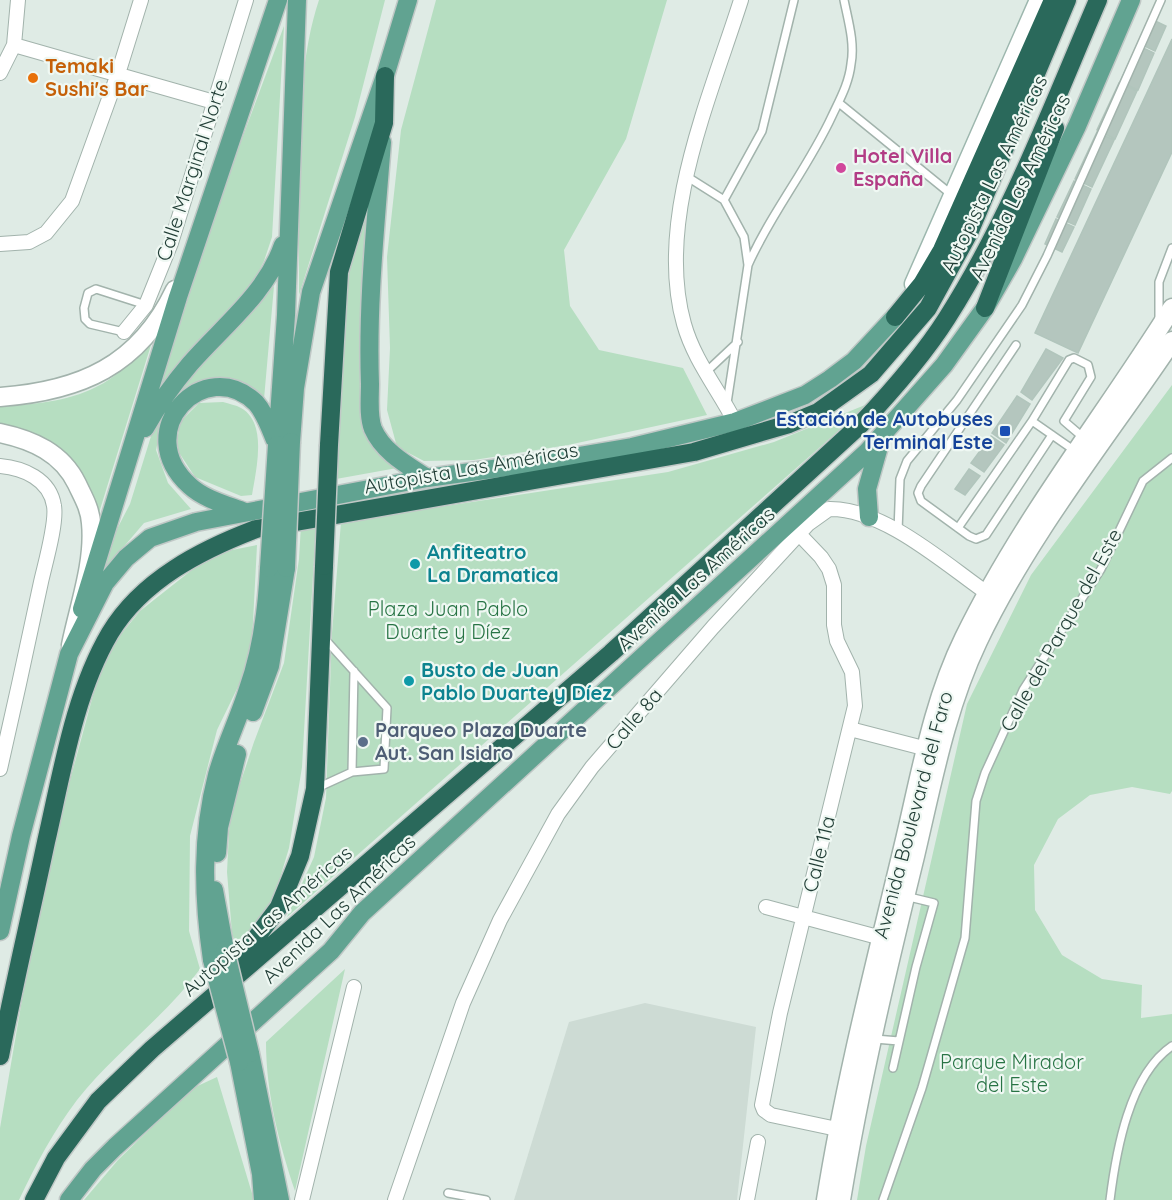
<svg xmlns="http://www.w3.org/2000/svg" width="1172" height="1200" font-family="Quicksand,sans-serif">
<style>
.built{fill:#cddbd4}
.green{fill:#b6dec1}
.building{fill:#b4c6be;stroke:#b1c5bc;stroke-width:1.5}
.lines{fill:none;stroke-linecap:round;stroke-linejoin:round}
.service-casing{stroke:#a2b3ac;stroke-width:10}
.minor-casing{stroke:#a2b3ac;stroke-width:16}
.tertiary-casing{stroke:#a2b3ac;stroke-width:21}
.secondary-casing{stroke:#9db7ae;stroke-width:21}
.primary-casing{stroke:#c0c8c6;stroke-width:21}
.motorway-casing{stroke:#c0c8c6;stroke-width:21}
.service{stroke:#fff;stroke-width:7}
.minor{stroke:#fff;stroke-width:14}
.tertiary{stroke:#fff;stroke-width:18}
.secondary{stroke:#fff;stroke-width:18}
.primary{stroke:#61a391;stroke-width:18}
.motorway{stroke:#2a695b;stroke-width:18}
.primary-bridge-casing{stroke:#c0c8c6;stroke-width:21;stroke-linecap:butt}
.motorway-bridge-casing{stroke:#c0c8c6;stroke-width:21;stroke-linecap:butt}
.primary-bridge{stroke:#61a391;stroke-width:18}
.motorway-bridge{stroke:#2a695b;stroke-width:18}
.food-dot{fill:#e8710a;stroke:#eff8f3;stroke-width:2}
.hotel-dot{fill:#d1479c;stroke:#eff8f3;stroke-width:2}
.transit-dot{fill:#1a4fb4;stroke:#eff8f3;stroke-width:2}
.culture-dot{fill:#0f9aa8;stroke:#eff8f3;stroke-width:2}
.service-dot{fill:#5c6f8a;stroke:#eff8f3;stroke-width:2}
.labels{text-anchor:middle;stroke-width:4.5;stroke-linejoin:round;paint-order:stroke}
.food-label{font-size:20px;font-weight:bold;fill:#c56008;stroke:#eff8f3;text-anchor:start}
.hotel-label{font-size:20px;font-weight:bold;fill:#b23c85;stroke:#eff8f3;text-anchor:start}
.street-label{font-size:20px;fill:#1f3c34;stroke:#eff8f3}
.transit-label{font-size:20px;font-weight:bold;fill:#164399;stroke:#eff8f3;text-anchor:end}
.culture-label{font-size:20px;font-weight:bold;fill:#0d838f;stroke:#eff8f3;text-anchor:start}
.park-label{font-size:20px;fill:#287445;stroke:#eff8f3}
.service-label{font-size:20px;font-weight:bold;fill:#4e5e75;stroke:#eff8f3;text-anchor:start}
</style>
<rect width="100%" height="100%" fill="#dfebe5"/>
<path class="built" d="M645 1003 756 1027 737 1200H514L569 1022Z"/>
<path class="green" d="M319 0H385L355 117 299 295C300 207 291 83 319 0Z
M436 0H667L626 139 564 250 570 306 599 350 683 368 707 415 568 445 474 460 424 461 397 447 387 410 390 348 387 257 401 130Z
M284 26 272 237 264 261 251 287 159 389 224 187Z
M377 169 365 402 397 468 336 479 345 268Z
M274 286 264 399 225 379 198 384 166 419 160 432 156 450 168 483 191 509 144 523 98 577 116 531 130 504 152 433 165 403Z
M151 345 98 516 85 485 0 427V407C32 404 67 402 96 387 116 378 134 358 151 345Z
M1172 385V791L1170 794 1132 787 1090 795 1058 819 1034 865 1035 910 1062 955 1102 979 1142 985 1141 1018 1172 1014V1200H857L866 1146 967 704 1031 575Z
M223 402C229 404 236 405 241 408 268 423 256 470 252 495L241 496 195 477 176 448 180 422 199 403Z
M870 403 287 917 314 857 326 798 332 633 341 522 668 472 774 442Z
M316 522 302 767 289 848 274 898 243 942 236 946 232 933 227 872 230 814 254 742 284 663 299 559 301 525Z
M257 545 251 660 217 730 190 836 189 931 200 969C164 1018 114 1053 77 1100 53 1132 36 1164 19 1200H0V1128L23 994 56 832 104 655 140 611 212 554Z
M345 969 295 1191C279 1143 266 1093 266 1042Z
M217 1077 254 1200H84L118 1160 191 1089Z"/>
<path class="building" d="M1149 18 1166 26 1155 51 1138 43Z
M1172 39V152L1078 353 1035 333Z
M1137 45 1154 53 1138 90 1120 82Z
M1119 83 1137 91 1115 139 1097 130Z
M1097 132 1114 140 1092 187 1075 179Z
M1074 181 1091 189 1075 225 1057 217Z
M1056 219 1074 227 1062 252 1045 244Z
M1046 349 1063 358 1032 400 1021 392Z
M1017 396 1030 404 1006 443 992 433Z
M991 436 1004 445 984 472 971 463Z
M969 469 980 476 965 495 955 489Z"/>
<g class="lines">
<g class="service-casing">
<path id="service" d="M839 103 952 195
M686 176 724 200 744 237 748 265 727 403
M724 200 762 131 794 0
M748 265C771 213 808 168 832 116 840 99 849 83 851 64 855 43 848 20 844 0
M1159 320V282L1172 248
M124 332 90 324 85 319 84 308 88 293 96 289 146 305
M1016 345 921 486 918 493 921 501 969 536 976 539 986 535 1052 435
M705 373 738 342
M1032 421 1075 451
M958 528 1032 421 1069 360 1074 358 1088 365 1091 377 1064 421 1085 439
M898 531 900 479 907 461 957 400 1022 305 1047 256 1161 0
M352 772 354 671
M317 788 352 772 384 769 387 708 324 638
M875 1039 899 1041
M893 1068 916 967 934 903 905 896
M448 1193 486 1200
M883 1200 922 1088 965 938 976 801 985 773 1023 690 1101 569 1143 481 1172 458
M1110 1200C1116 1152 1129 1075 1172 1046"/>
</g>
<g class="minor-casing">
<path id="minor" d="M14 45 214 102
M0 73 14 45 18 0
M0 244 29 242 46 233 72 201 118 74 141 0
M124 332 146 305 171 243 246 0
M735 422C718 389 694 360 684 324 655 221 710 98 741 0
M0 466C23 468 50 479 54 506 57 523 45 564 41 582 28 644 14 707 0 769
M799 534 821 557 829 569 834 585V625L837 641 852 672 855 706 780 1013 762 1105 764 1110 771 1115 837 1129
M850 729 935 751
M766 907 889 940
M302 1200 354 987
M395 1200 463 1003 500 920 558 814 592 767 713 627 808 524 829 509C883 508 944 563 987 593
M747 1200 758 1142"/>
</g>
<g class="tertiary-casing">
<path id="tertiary" d="M0 397C80 391 139 366 175 290
M0 433C33 440 62 453 77 484 83 497 90 508 91 523 95 562 79 606 71 645
M826 1200C845 1081 875 965 903 848 920 778 932 703 964 638 1021 521 1103 418 1172 308
M841 1200C860 1084 887 970 915 856 932 784 946 708 978 641 1029 534 1106 439 1172 341"/>
</g>
<g class="secondary-casing">
<path id="secondary" d="M914 284 1039 0"/>
</g>
<g class="primary-casing">
<path id="primary" d="M382 142C376 222 367 303 370 384 370 398 368 416 373 429 383 452 407 465 427 478
M145 428C158 405 173 384 190 364 223 326 266 294 283 245
M291 442 295 388 311 292 385 76 408 0
M277 445 286 315 297 0
M245 512C227 505 204 499 190 486 129 431 205 353 256 403 265 413 270 428 275 440
M869 517 867 489 880 443
M82 609 178 297 278 0
M253 712 270 666 286 568
M217 853 219 827 237 754
M214 890 225 950
M0 931 21 836 69 654 105 583 126 558 150 538 196 522 427 478 543 462 632 447 735 422 805 395 830 379 854 361 895 317
M212 960C203 898 201 836 217 775 225 746 239 718 248 689 262 650 267 610 269 568
M250 1053 280 1200
M239 1062 261 1174 263 1200
M69 1200 93 1169 115 1147 331 951 362 913 867 452 944 365 985 308 1013 259 1077 126 1131 0"/>
</g>
<g class="motorway-casing">
<path id="motorway" d="M985 308 1055 128
M895 317 922 284 942 250 1053 0
M329 445 339 272 384 123 385 76
M230 973 279 907 300 856 315 789 324 566
M0 1056C14 984 31 913 46 842 62 773 74 694 110 633 142 580 201 550 256 529L694 452 789 424 818 412 871 374 928 308 969 233 1067 0
M34 1200 56 1158 98 1101 152 1049 611 653 861 424C892 391 923 356 947 318 1010 219 1052 107 1098 0"/>
</g>
<use href="#service" class="service"/>
<use href="#minor" class="minor"/>
<use href="#tertiary" class="tertiary"/>
<use href="#secondary" class="secondary"/>
<use href="#primary" class="primary"/>
<use href="#motorway" class="motorway"/>
<g class="primary-bridge-casing">
<path id="primary-bridge" d="M269 568 277 445
M286 568 291 442
M225 950 250 1053
M212 960 239 1062"/>
</g>
<g class="motorway-bridge-casing">
<path id="motorway-bridge" d="M324 566 329 445"/>
</g>
<use href="#primary-bridge" class="primary-bridge"/>
<use href="#motorway-bridge" class="motorway-bridge"/>
</g>
<circle class="food-dot" cx="33" cy="78" r="6"/>
<circle class="hotel-dot" cx="841" cy="168" r="6"/>
<rect class="transit-dot" x="999" y="425" width="12" height="12" rx="3"/>
<g class="culture-dot">
<circle cx="415" cy="564" r="6"/>
<circle cx="409" cy="681" r="6"/>
</g>
<circle class="service-dot" cx="363" cy="742" r="6"/>
<g class="labels">
<g class="food-label">
<text x="45" y="73">Temaki<tspan x="45" dy="23">Sushi's Bar</tspan></text>
</g>
<g class="hotel-label">
<text x="853" y="163">Hotel Villa<tspan x="853" dy="23">España</tspan></text>
</g>
<g class="street-label">
<text transform="translate(192 170) rotate(-72)" y="7">Calle Marginal Norte</text>
<text transform="translate(994 174) rotate(-64)" y="7">Autopista Las Américas</text>
<text transform="translate(1020 187) rotate(-64)" y="7">Avenida Las Américas</text>
<text transform="translate(471 468) rotate(-10)" y="7">Autopista Las Américas</text>
<text transform="translate(696 579) rotate(-42)" y="7">Avenida Las Américas</text>
<text transform="translate(1061 630) rotate(-61)" y="7">Calle del Parque del Este</text>
<text transform="translate(634 719) rotate(-49)" y="7">Calle 8a</text>
<text transform="translate(913 815) rotate(-75)" y="7">Avenida Boulevard del Faro</text>
<text transform="translate(819 854) rotate(-76)" y="7">Calle 11a</text>
<text transform="translate(339 909) rotate(-44)" y="7">Avenida Las Américas</text>
<text transform="translate(267 921) rotate(-41)" y="7">Autopista Las Américas</text>
</g>
<g class="transit-label">
<text x="993" y="426">Estación de Autobuses<tspan x="993" dy="23">Terminal Este</tspan></text>
</g>
<g class="culture-label">
<text x="427" y="559">Anfiteatro<tspan x="427" dy="23">La Dramatica</tspan></text>
<text x="421" y="677">Busto de Juan<tspan x="421" dy="23">Pablo Duarte y Díez</tspan></text>
</g>
<g class="park-label">
<text x="448" y="616">Plaza Juan Pablo<tspan x="448" dy="23">Duarte y Díez</tspan></text>
<text x="1012" y="1069">Parque Mirador<tspan x="1012" dy="23">del Este</tspan></text>
</g>
<g class="service-label">
<text x="375" y="737">Parqueo Plaza Duarte<tspan x="375" dy="23">Aut. San Isidro</tspan></text>
</g>
</g>
</svg>
